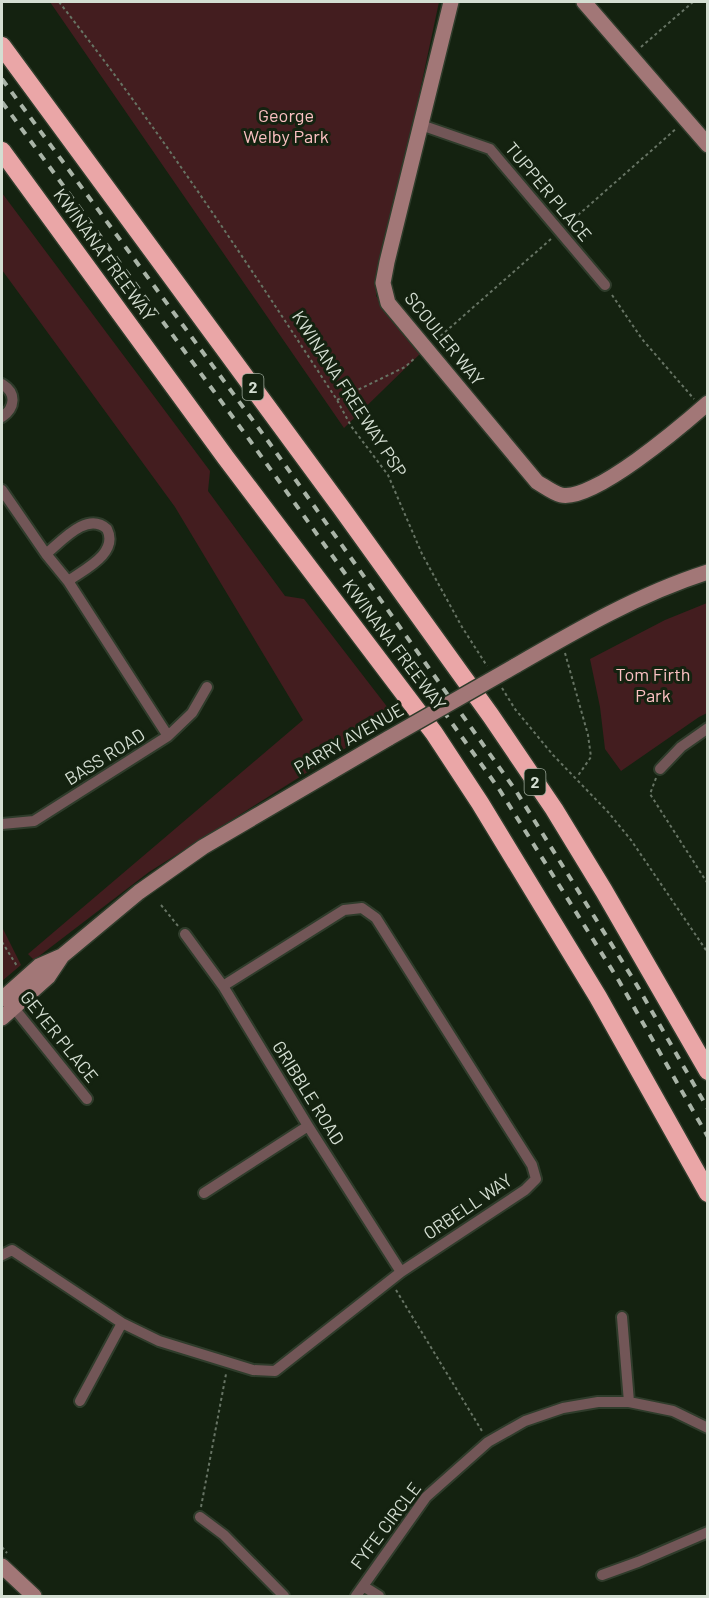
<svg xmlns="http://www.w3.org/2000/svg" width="709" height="1598" font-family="Barlow,sans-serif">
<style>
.green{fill:#431d1f}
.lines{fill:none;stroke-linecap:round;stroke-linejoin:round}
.street-casing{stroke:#2f3c2b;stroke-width:14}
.secondary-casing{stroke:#2f3c2b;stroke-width:18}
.highway-casing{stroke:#2f3c2b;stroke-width:21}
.path{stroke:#677464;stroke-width:2;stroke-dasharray:3 3;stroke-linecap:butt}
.street{stroke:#725657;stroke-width:10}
.secondary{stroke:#a27777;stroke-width:15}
.highway{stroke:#eaa6a7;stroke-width:18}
.rail{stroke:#a9b4a7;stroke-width:4;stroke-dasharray:8 8;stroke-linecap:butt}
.secondary-bridge-casing{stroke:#2f3c2b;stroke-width:18;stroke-linecap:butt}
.secondary-bridge{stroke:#a27777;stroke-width:15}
.labels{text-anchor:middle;stroke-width:6;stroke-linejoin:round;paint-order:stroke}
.shield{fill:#142210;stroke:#9aa698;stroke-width:1.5}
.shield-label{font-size:16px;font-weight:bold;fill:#d4ded2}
.park-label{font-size:18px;fill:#fbc1c2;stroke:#142210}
.street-label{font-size:18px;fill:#d4ded2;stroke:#142210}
</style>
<rect width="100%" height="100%" fill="#142210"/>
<path class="green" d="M50 2H439L376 296 422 352 344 428Z
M2 193 210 471 208 491 285 596 304 599 395 717 149 872 34 960 28 954 303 720 175 507 2 270Z
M707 603V713L699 717 621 771 605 749 600 707 590 659 665 620Z
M2 927 21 965 2 981Z"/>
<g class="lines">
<g class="street-casing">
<path id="street" d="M421 125 490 149 605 285
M2 384C17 393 15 408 2 417
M2 490 46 554 68 581 168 736
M46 554C62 541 87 511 107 529 119 553 85 569 68 581
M660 769 681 747 708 728
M2 824 34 821 168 736 192 713 207 687
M185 934 223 986 308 1126 401 1272
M10 1003 87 1099
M204 1193 308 1126
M2 1255 12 1250 122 1323 159 1341 253 1370 275 1371 401 1272 525 1190 536 1179 532 1165 376 918 362 908 344 910 223 986
M622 1317 629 1402
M80 1401 122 1323
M200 1517 224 1535 284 1596
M602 1575 638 1562 708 1532
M363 1586 379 1596
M356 1596 426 1497 488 1442 525 1421 563 1408 598 1402H629L673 1411 708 1428"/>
</g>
<g class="secondary-casing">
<path id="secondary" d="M451 2 387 262 383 283 388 303 537 482C544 486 553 493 561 495 592 503 683 425 708 403
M584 2 708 145
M515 666C577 630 639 594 708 572
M2 999 39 966 62 956 139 892 203 847 389 738
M2 1018 48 977 62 956
M2 1566 34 1596"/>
</g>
<g class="highway-casing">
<path id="highway" d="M2 46 340 506 491 716 554 809 604 891 708 1071
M2 151 226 458 434 733 480 803 598 997 708 1193"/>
</g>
<path class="path" d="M59 2C159 129 248 264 337 400L351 426 388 475 422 554 462 627 487 666
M641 47 693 2
M569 223 677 128
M612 295 642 339 694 399
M436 340 551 239
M337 400 405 367 415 358
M565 653 588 735 591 757 577 777
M502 688 515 709 553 755 608 812 631 840 708 953
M656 778 650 794 708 884
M161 905 178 926
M2 942 17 966
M396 1290 482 1431
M201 1507 226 1374
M2 1547 7 1553"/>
<use href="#street" class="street"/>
<use href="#secondary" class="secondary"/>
<use href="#highway" class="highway"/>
<path class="rail" d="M2 79 268 441 516 791 635 982 708 1109
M2 102 251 442 499 789 619 981 708 1137"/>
<g class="secondary-bridge-casing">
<path id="secondary-bridge" d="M389 738 515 666"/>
</g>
<use href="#secondary-bridge" class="secondary-bridge"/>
</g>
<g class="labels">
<g class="shield">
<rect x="242.5" y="374" width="21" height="26" rx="4.5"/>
<rect x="524.5" y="769" width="21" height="26" rx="4.5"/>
</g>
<g class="shield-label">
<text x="253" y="393">2</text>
<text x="535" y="788">2</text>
</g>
<g class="park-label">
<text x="286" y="122">George<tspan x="286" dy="21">Welby Park</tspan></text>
<text x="653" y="681">Tom Firth<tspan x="653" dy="21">Park</tspan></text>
</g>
<g class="street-label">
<text transform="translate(548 192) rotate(50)" y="6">TUPPER PLACE</text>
<text transform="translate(104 255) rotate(54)" y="6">KWINANA FREEWAY</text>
<text transform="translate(444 339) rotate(51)" y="6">SCOULER WAY</text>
<text transform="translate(349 394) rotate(57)" y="6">KWINANA FREEWAY PSP</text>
<text transform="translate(394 645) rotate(53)" y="6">KWINANA FREEWAY</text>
<text transform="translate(349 739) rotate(-30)" y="6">PARRY AVENUE</text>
<text transform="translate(105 757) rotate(-32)" y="6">BASS ROAD</text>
<text transform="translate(59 1037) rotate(51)" y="6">GEYER PLACE</text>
<text transform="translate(308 1093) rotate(58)" y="6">GRIBBLE ROAD</text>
<text transform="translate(468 1207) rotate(-34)" y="6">ORBELL WAY</text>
<text transform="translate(386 1526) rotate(-53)" y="6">FYFE CIRCLE</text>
</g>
</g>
<rect width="709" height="1598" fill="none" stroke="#d4ded2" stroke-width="6"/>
</svg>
